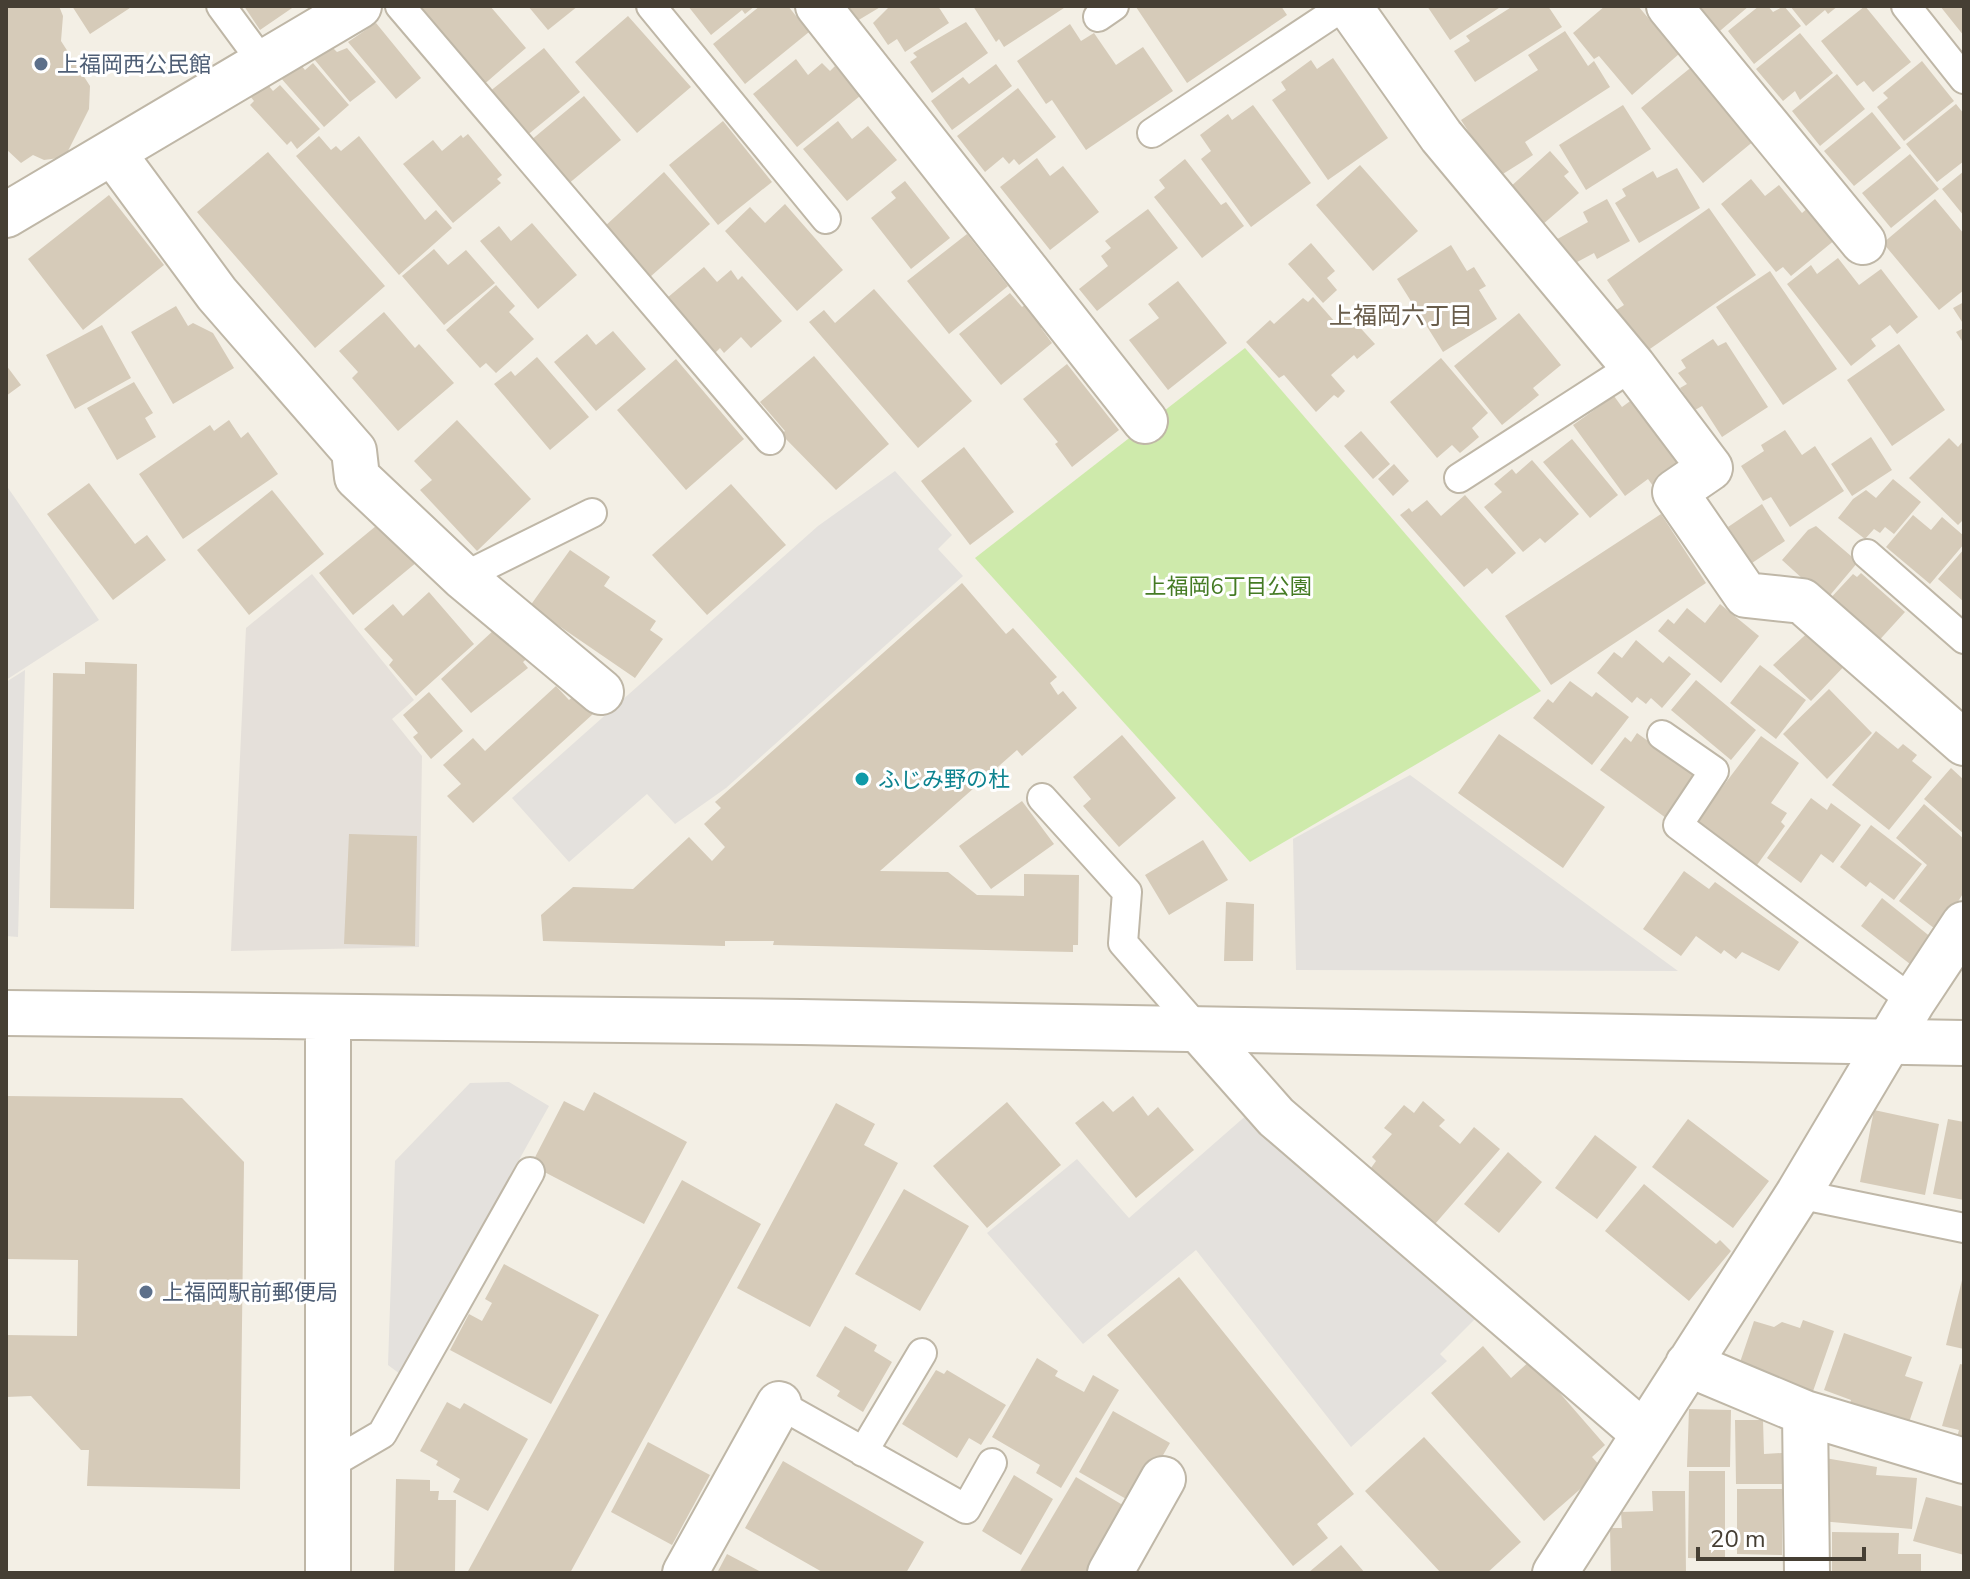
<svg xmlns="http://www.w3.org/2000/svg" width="1970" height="1579" font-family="'Nunito Sans','Noto Sans JP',sans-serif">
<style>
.industrial{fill:#e5e0da}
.green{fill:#ceeaab}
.parking{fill:#e4e1dd}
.building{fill:#d6cbb9}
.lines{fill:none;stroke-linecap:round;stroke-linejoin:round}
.service-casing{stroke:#bfb7a7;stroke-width:32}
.minor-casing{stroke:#bfb7a7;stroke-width:48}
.tertiary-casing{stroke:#bfb7a7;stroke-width:48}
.service{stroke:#fff;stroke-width:28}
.minor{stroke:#fff;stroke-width:44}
.tertiary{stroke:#fff;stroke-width:44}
.service-dot{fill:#5c6f8a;stroke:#fff;stroke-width:3}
.culture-dot{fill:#0f9aa8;stroke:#fff;stroke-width:3}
.labels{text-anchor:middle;stroke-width:6;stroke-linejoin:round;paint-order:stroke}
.service-label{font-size:22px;fill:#4e5e75;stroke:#fff;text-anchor:start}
.park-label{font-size:22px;fill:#457b24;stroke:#fff}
.culture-label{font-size:22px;fill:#0d838f;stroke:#fff;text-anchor:start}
.neighbourhood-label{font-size:24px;fill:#695d4b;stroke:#fff}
</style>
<rect width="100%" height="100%" fill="#f3efe5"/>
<path class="industrial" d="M312 574 414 700 392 719 422 756 419 947 231 951 246 628Z"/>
<path class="green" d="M1245 348 1541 691 1250 862 975 558Z"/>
<path class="parking" d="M895 471 952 535 938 549 963 576 726 788 675 824 647 794 569 862 512 798 818 526Z
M6 485 99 620 6 680Z
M25 670 18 937 6 936V682Z
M1410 775 1678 971 1296 970 1293 839Z
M509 1082 549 1106 400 1374 388 1365 395 1161 470 1083Z
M1249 1113 1480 1314 1440 1354 1447 1361 1351 1447 1196 1250 1083 1344 987 1233 1077 1159 1129 1218Z"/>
<path class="building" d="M6 6H59L63 16 61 41 90 86 89 109 68 151 59 158 44 160 33 155 21 163 6 149Z
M72 6H133L90 34Z
M244 6H295L260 30Z
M425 6H490L526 48 481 87 418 12Z
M528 6H578L548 30Z
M688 6H755L745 14 742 10 711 35Z
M760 6H788L809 32 745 84 713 44Z
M848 6H882L857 21Z
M890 6H938L949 23 905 52 897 39 888 45 873 23Z
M973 6H1067L1004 47 999 39 996 42Z
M1281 6 1287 15 1187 83 1136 7Z
M1427 6H1502L1450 40Z
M1513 6H1548L1562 27 1475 82 1454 51 1470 41 1466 36Z
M1605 6H1638L1679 54 1632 95 1599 56 1594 59 1573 33Z
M1688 6H1749L1714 36Z
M1759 6H1768L1773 12 1784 6 1801 26 1754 64 1728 31Z
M1790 6H1838L1828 14 1825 10 1806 26Z
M1865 6 1911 62 1873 92 1864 81 1857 86 1821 41Z
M1940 6H1964V36Z
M628 16 691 87 637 133 575 62Z
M966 22 988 53 932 93 910 62 917 57 913 53Z
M376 23 421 78 396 99 348 42Z
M1070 24 1081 41 1094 33 1116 65 1143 47 1173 91 1086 150 1052 100 1046 104 1017 61Z
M1565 31 1588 66 1594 61 1610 87 1525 142 1533 155 1498 177 1461 120 1538 70 1528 55Z
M1800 33 1833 73 1800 100 1795 91 1783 101 1756 69Z
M331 46 337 52 347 48 376 82 350 102 314 59Z
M544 48 580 92 525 137 489 92Z
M1333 58 1388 138 1328 180 1272 100 1286 90 1281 82 1311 60 1317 69Z
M796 59 808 75 822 63 830 71 835 66 860 96 797 147 753 94Z
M1922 61 1954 101 1904 141 1877 107 1888 98 1883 93Z
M313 63 349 105 324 127 280 77 301 65 305 70Z
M996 64 1012 86 952 130 931 101 963 77 969 84Z
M1694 65 1755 140 1703 183 1641 108Z
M1837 74 1865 109 1820 146 1792 111Z
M268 85 273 91 280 85 320 129 297 149 291 141 287 145 250 105 254 101 250 96Z
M1018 88 1056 137 1019 165 1014 159 1009 164 1003 157 985 172 957 136Z
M584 96 621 140 567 185 530 141Z
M1956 104 1964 114V161L1937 182 1906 144Z
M1253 105 1311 183 1251 227 1201 159 1211 151 1200 135 1228 114 1232 120Z
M1623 105 1651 149 1586 190 1559 145Z
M1872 112 1901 148 1854 186 1824 151Z
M723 121 772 182 718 225 669 165Z
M838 121 852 139 868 126 897 160 847 201 803 149Z
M468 134 502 175 497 179 501 183 453 223 403 164 433 140 442 151 461 135 463 138Z
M319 136 331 150 336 146 341 151 359 136 425 220 436 210 452 228 399 275 296 156Z
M1550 151 1569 172 1564 176 1579 193 1542 225 1509 188Z
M268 152 385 286 315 348 197 212Z
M1910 154 1939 189 1891 228 1862 193Z
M1037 158 1050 176 1063 166 1099 212 1050 250 1000 187Z
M1185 159 1221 205 1226 202 1244 226 1202 258 1154 197 1165 188 1159 180Z
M1360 165 1418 231 1373 271 1316 205Z
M1677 168 1700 208 1639 243 1615 203 1626 196 1622 189 1653 171 1657 178Z
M1964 171V216L1942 189Z
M664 172 710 224 650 277 604 227Z
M1751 179 1765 196 1779 185 1802 213 1809 207 1836 239 1791 276 1783 267 1776 272 1721 204Z
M905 181 950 238 911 269 871 218 896 198 891 192Z
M109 195 164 265 83 330 28 259Z
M1607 199 1630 241 1597 259 1594 253 1566 268 1552 242 1588 222 1583 212Z
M1935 199 1964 234V290L1939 310 1883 243Z
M785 204 843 270 797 311 725 231 750 207 765 223Z
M1709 208 1756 275 1647 351 1610 314 1624 305 1607 280Z
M1148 209 1178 248 1097 311 1079 289 1108 266 1101 256 1111 248 1105 241Z
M532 223 577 275 538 309 480 241 499 226 511 241Z
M967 234 1008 286 949 334 907 281Z
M1311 243 1335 271 1327 278 1337 290 1323 303 1288 264Z
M1451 245 1467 271 1474 267 1486 286 1479 290 1497 319 1443 352 1397 279Z
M434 249 448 265 466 250 495 283 444 325 402 276Z
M1838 258 1859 285 1881 269 1918 317 1897 334 1890 325 1871 339 1876 346 1851 366 1787 284 1811 265 1817 274Z
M704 267 717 282 731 270 738 280 742 276 782 321 751 348 741 337 724 353 720 348 715 353 667 298Z
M1770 271 1837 369 1783 405 1716 307Z
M1178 281 1227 343 1168 390 1129 340 1159 318 1148 304Z
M496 285 515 306 509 312 534 339 496 373 486 363 480 368 446 330Z
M874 289 972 401 918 448 809 322 824 310 835 323Z
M1010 293 1022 307 1029 302 1046 323 1041 328 1052 343 1001 385 959 334Z
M1313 297 1335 322 1346 312 1375 344 1357 359 1354 355 1331 375 1345 391 1338 398 1334 395 1316 412 1284 375 1279 378 1246 342 1270 320 1274 324 1303 298 1308 302Z
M1964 302V325L1953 308Z
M176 306 188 326 193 323 213 333 234 368 173 404 131 332Z
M384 312 415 348 419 344 454 383 398 431 352 378 358 372 339 351Z
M1519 313 1561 365 1533 388 1539 395 1502 425 1454 366Z
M102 325 131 378 75 409 46 355Z
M1964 328V344L1956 332Z
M613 331 646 369 596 411 554 362 587 334 596 345Z
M1713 339 1718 346 1726 342 1768 407 1722 437 1702 406 1695 410 1680 388 1687 384 1678 373 1686 368 1681 360Z
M1899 344 1945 410 1892 446 1847 380Z
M814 356 889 444 836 490 781 434 785 431 760 402Z
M537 357 589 417 550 450 494 384 511 371 515 376Z
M1441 358 1488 413 1472 428 1479 437 1460 453 1452 445 1437 458 1390 402Z
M676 359 744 439 686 490 617 410Z
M1067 364 1119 430 1072 467 1055 444 1058 442 1023 399Z
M6 365 21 385 6 396Z
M134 382 153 413 145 418 156 437 117 460 87 408Z
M1614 396 1622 407 1633 399 1686 463 1653 486 1648 479 1625 496 1573 425Z
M229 420 241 438 248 432 278 474 183 539 139 474 210 425 214 431Z
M457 420 531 499 477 551 420 490 432 480 414 461Z
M1785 430 1802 455 1815 446 1844 491 1790 527 1771 497 1763 501 1741 466 1764 451 1761 445Z
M1361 431 1390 464 1373 479 1344 446Z
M1871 437 1892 470 1852 496 1831 464Z
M1949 438 1958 447 1964 440V519L1958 525 1909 478Z
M1572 439 1618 495 1590 518 1543 462Z
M964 447 1014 512 970 545 921 481Z
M1532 460 1579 514 1545 543 1540 538 1523 552 1484 507 1502 492 1494 484 1512 469 1516 474Z
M1394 464 1409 481 1393 496 1378 479Z
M1893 479 1921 502 1894 534 1885 527 1880 533 1874 529 1865 539 1838 518 1853 499 1866 490 1876 498Z
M89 483 135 544 147 535 166 560 113 600 47 514Z
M731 484 786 545 707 615 652 555Z
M272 490 324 554 249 615 197 550Z
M1465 495 1516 553 1492 574 1487 568 1464 587 1400 515 1409 508 1412 512 1427 500 1441 516Z
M1762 504 1785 541 1752 563 1728 527Z
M1661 514 1706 583 1551 685 1505 616Z
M1913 515 1931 530 1942 517 1964 536V544L1930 584 1886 547Z
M382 521 417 562 353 615 319 573Z
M1816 526 1858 562 1826 600 1782 560 1808 530Z
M1964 549V602L1938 579Z
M570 550 610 577 604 586 656 621 650 630 663 639 635 678 530 606Z
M1861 573 1905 612 1874 646 1826 603 1853 574 1857 577Z
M962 583 1006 634 1013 628 1057 677 1050 683 1058 695 1063 691 1077 708 1022 756 1017 750 880 871 948 872 977 895 1024 896V874L1079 875 1078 945H1073V952L773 945 774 941H725V946L543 941 541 915 573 887 633 889 689 837 712 861 725 847 704 824 721 808 715 802Z
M429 592 474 644 416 696 389 665 393 660 364 629 393 604 403 616Z
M1720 604 1759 636 1721 683 1658 631 1668 619 1674 624 1687 608 1705 623Z
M1816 625 1851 659 1811 701 1773 665Z
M495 629 531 655 523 662 528 668 471 713 441 679Z
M1636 640 1663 663 1669 656 1691 674 1662 708 1651 698 1646 704 1637 697 1632 703 1597 673 1614 652 1622 658Z
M85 662 137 664 134 909 50 908 53 673 85 674Z
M1760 665 1806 700 1776 739 1730 703Z
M1696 680 1756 730 1731 760 1671 710Z
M1570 681 1592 697 1596 692 1629 717 1592 765 1533 718 1548 699 1553 703Z
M556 686 569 700 576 694 593 714 473 823 447 796 461 784 443 765 473 738 485 751Z
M1829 689 1872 733 1827 779 1783 734Z
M429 692 463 731 431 759 413 737 418 733 403 715Z
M1876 731 1898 749 1903 744 1917 755 1912 761 1932 777 1889 830 1832 785Z
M1637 733 1696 776 1666 818 1600 770 1625 737 1631 742Z
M1499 734 1605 807 1563 868 1458 793Z
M1122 735 1176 798 1119 847 1083 806 1091 799 1073 777Z
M1761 736 1799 763 1771 803 1787 813 1781 822 1785 826 1757 865 1696 822Z
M1951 768 1964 780V834L1924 799Z
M1811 798 1827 810 1831 803 1861 825 1833 863 1821 854 1801 883 1767 858Z
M1022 801 1054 844 991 889 959 846Z
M1924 804 1964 839V892L1939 932 1899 901 1927 865 1896 838Z
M1871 825 1922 864 1894 900 1870 882 1866 887 1840 867Z
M349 834 417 836 415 946 344 944Z
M1203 840 1228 880 1169 915 1145 875Z
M1684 871 1709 889 1715 882 1799 942 1779 971 1742 952 1736 959 1724 950 1721 954 1696 936 1681 956 1643 929Z
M1882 898 1932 938 1910 964 1861 926Z
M1226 902 1254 904 1253 961H1224Z
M594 1092 687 1142 644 1224 531 1165 564 1101 584 1111Z
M6 1096 182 1098 244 1162 240 1489 87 1486 89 1450H81L31 1396 6 1397V1335L77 1336 78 1260 6 1259Z
M1133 1096 1148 1116 1158 1107 1194 1150 1136 1198 1075 1123 1103 1101 1113 1112Z
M1423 1101 1445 1120 1439 1126 1460 1144 1474 1127 1500 1149 1435 1224 1371 1168 1376 1161 1372 1157 1392 1134 1384 1128 1404 1105 1414 1113Z
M1007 1102 1061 1165 987 1228 933 1166Z
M836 1103 875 1124 864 1145 898 1163 810 1327 737 1288Z
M1874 1110 1939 1124 1925 1195 1860 1182Z
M1688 1119 1769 1181 1733 1228 1652 1167Z
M1948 1119 1964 1122V1200L1933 1194Z
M1595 1135 1637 1167 1597 1219 1555 1188Z
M1508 1152 1542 1182 1499 1233 1464 1204Z
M682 1180 761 1224 570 1573H467Z
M1644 1184 1716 1244 1720 1240 1731 1251 1689 1301 1605 1231Z
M904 1189 969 1226 920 1311 855 1274Z
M504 1264 599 1315 551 1404 450 1350 469 1314 482 1321 492 1303 485 1299Z
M1964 1272V1349L1946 1345Z
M1179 1277 1354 1494 1317 1524 1328 1538 1293 1566 1107 1335Z
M1803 1320 1834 1331 1811 1397 1737 1371 1754 1321 1774 1327 1782 1322 1800 1328Z
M845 1326 877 1345 874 1351 892 1362 863 1412 837 1396 840 1391 816 1376Z
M1844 1333 1912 1357 1905 1376 1923 1382 1907 1428 1849 1406 1851 1400 1824 1390Z
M1483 1346 1511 1378 1531 1360 1605 1445 1592 1457 1603 1469 1544 1521 1431 1393Z
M1037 1358 1058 1371 1055 1376 1084 1392 1093 1375 1119 1390 1061 1488 1036 1473 1040 1465 992 1437Z
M1960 1364 1964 1365V1439L1957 1437 1959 1430 1942 1426Z
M936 1370 944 1374 947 1370 1006 1405 981 1445 969 1438 957 1458 902 1424Z
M447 1402 460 1409 464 1403 528 1439 488 1511 453 1492 460 1479 436 1465 438 1461 420 1451Z
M1689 1409 1731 1410 1730 1467H1687Z
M1113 1411 1170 1443 1135 1504 1079 1472Z
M1735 1420H1763L1764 1454 1782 1453 1783 1484H1736Z
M1424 1437 1521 1542 1487 1573H1441L1365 1491Z
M648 1442 710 1475 672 1545 611 1512Z
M1825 1458 1877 1467 1876 1475 1917 1478 1912 1529 1820 1521Z
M783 1461 924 1542 906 1573H824L745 1528Z
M1689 1471H1725V1559L1688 1558Z
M1014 1475 1053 1499 1021 1555 982 1531Z
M1076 1477 1126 1507 1087 1573H1019Z
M396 1479 430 1480V1491H439L438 1500H456L455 1573H394Z
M1737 1489H1782V1555L1737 1554Z
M1652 1491H1685L1686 1573H1611L1610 1528H1622L1621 1512 1653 1511Z
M1926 1497 1964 1507V1555L1913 1541Z
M1832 1532 1899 1533 1898 1554H1921V1573H1832Z
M1341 1545 1365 1573H1308Z
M727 1554 763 1573H717Z"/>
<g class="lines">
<g class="service-casing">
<path id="service" d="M221 6 263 63
M400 6 770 440
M651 6 826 219
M1906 6 1964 79
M1098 17 1114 6
M1152 133 1344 6
M1459 478 1633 366
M1867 554 1964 639
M463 577 592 513
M1662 735 1714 771 1678 825 1913 1001
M1042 798 1127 892 1123 943 1199 1030
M1798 1194 1964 1228
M779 1404 966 1509 992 1463
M863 1452 922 1353
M329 1465 382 1434 530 1172"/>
</g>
<g class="minor-casing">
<path id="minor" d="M818 6 1145 421
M1349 6 1441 136 1633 366 1710 468 1675 492 1746 595 1802 601 1964 743
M1669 6 1863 242
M113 153 217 294 354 451 357 477 463 577 601 692
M6 215 359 6
M1199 1030 1276 1117 1643 1433
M1688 1364 1805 1413 1964 1461
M1805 1413 1807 1573
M685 1573 779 1404
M1110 1573 1163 1479
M1555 1573 1798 1194 1913 1001 1964 924"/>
</g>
<g class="tertiary-casing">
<path id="tertiary" d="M6 1013 801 1022 1964 1043
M328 1573V1019"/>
</g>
<use href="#service" class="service"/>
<use href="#minor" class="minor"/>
<use href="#tertiary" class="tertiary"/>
</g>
<g class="service-dot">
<circle cx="41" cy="64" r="8"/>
<circle cx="146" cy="1292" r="8"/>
</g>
<circle class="culture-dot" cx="862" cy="779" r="8"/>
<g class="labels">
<g class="service-label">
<text x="57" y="72">上福岡西公民館</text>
<text x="162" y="1300">上福岡駅前郵便局</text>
</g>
<g class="park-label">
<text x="1228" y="594">上福岡6丁目公園</text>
</g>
<g class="culture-label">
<text x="878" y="787">ふじみ野の杜</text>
</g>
<g class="neighbourhood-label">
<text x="1401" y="324">上福岡六丁目</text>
</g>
</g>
<rect width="1970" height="1579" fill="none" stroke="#463f34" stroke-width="16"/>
<path d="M1698 1547v12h166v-12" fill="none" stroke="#463f34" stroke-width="4"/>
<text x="1710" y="1547" font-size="24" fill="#463f34" stroke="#ffffff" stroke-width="6" paint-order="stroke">20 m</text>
</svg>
